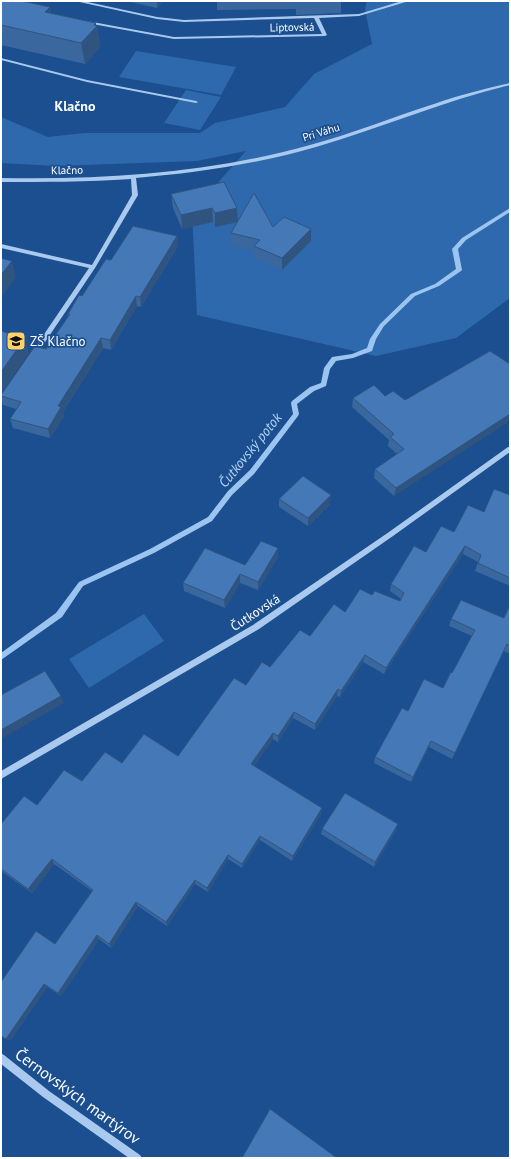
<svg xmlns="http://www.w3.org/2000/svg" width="511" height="1159" font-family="'PT Sans',sans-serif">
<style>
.green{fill:#2e69ad}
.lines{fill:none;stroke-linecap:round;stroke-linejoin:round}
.stream{fill:#9cc4f0;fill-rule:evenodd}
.minor{fill:#a9c9ee;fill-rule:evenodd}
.wall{fill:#3a679d}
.shaded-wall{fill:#305480}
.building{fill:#4478b7;stroke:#305480}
.labels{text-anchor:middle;stroke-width:3.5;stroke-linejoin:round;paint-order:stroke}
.far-street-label{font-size:11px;fill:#fff;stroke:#1b4f8f}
.poi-label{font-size:13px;fill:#fff;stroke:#1b4f8f;text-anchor:start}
.street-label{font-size:13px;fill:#fff;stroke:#1b4f8f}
.far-district-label{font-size:14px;font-weight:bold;fill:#fff;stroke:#1b4f8f}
.water-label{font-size:14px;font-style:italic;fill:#b5d3f5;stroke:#1b4f8f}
.near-street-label{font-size:16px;fill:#fff;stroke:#1b4f8f}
</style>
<rect width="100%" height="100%" fill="#1b4f8f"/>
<path class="green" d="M367 1H510V298L456 338 376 356 197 315 192 212 246 151 197 161 56 166 1 163V117L48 137 84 133H200L215 123 285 107 314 74 372 44 365 10Z
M136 51 236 67 221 95 119 77Z
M186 90 221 97 200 130 164 123Z
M144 614 164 641 89 688 69 659Z"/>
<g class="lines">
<path class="stream" d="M510 208V212L466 240 458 249 462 270 461 271 439 286 415 296 384 326 376 339 372 351 353 358 336 361 330 369 326 386 314 391 297 404 299 414 298 416 254 474 232 495 212 521 154 553 83 586 62 617 1 660V653L56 613 79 582 150 549 208 517 228 491 250 470 293 414 291 403 292 401 310 387 321 383 324 368 332 357 352 354 367 348 370 339 380 324 411 294 435 284 456 269 452 249 462 238Z"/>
<path class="minor" d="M75 1H83L157 17 184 20 359 14 402 1H409L359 16 319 18 327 35 325 36 174 39 87 23 85 22 87 21 174 37 322 34 314 18 184 22 157 19Z
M1 58 87 80 196 101 198 102 196 103 87 82 1 60Z
M510 83V85C443 101 381 128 316 147 257 164 196 173 136 178L138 195 95 268 35 357H33L30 355 89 268 1 248V244L92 265 132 195 131 179C87 182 44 182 1 182V178C105 180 209 173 310 145 352 134 393 117 434 104 459 95 484 89 510 83Z
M508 447H510V452L393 536 259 629 1 779V771L253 625 389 532Z
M1 1053 4 1055 49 1091 140 1155 142 1158H129L43 1097 1 1064Z"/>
</g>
<path class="wall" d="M1 1 50 7 51 13 96 23V26H97L100 47 85 64 1 45Z
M126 1H163L157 8Z
M217 1H341V13L296 15V9L217 10Z
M224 182 238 221 273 227 311 241 282 270 254 258V251L231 245V233L237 222 215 227 213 222 182 229 173 208 171 194Z
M178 246 141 307 137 306 111 350 103 348 63 412 64 416 50 438 13 428 10 419 16 409 3 405 1 398V395L46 349 68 316V314L111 260Z
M490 351 394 496 374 478 375 469 397 454 388 446 389 440 352 407 353 398 385 396 405 400Z
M510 495V586L475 571 478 562 463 554 384 674 363 662 340 697 337 696 315 730 293 718 278 742 273 739 254 766 322 808 321 814 292 861 260 840 242 868 228 859 208 892 195 884 167 926 138 906 111 948 99 939 61 996 47 987 10 1041 55 944 92 891 54 864 32 893 1 871V824L82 781 122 763 178 756 246 685 310 636 372 595 400 601 401 599 390 591 391 584 426 552 454 532Z
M279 499 330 504 308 526 279 507Z
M278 548V557L258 590 240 583 225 608 184 591 183 583 245 565Z
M510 605V654L504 651 452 759 429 747 411 782 374 763 375 757 408 711 443 688 452 673 472 636 449 626 451 619 504 618Z
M322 829 396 830 374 867 321 834Z"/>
<path class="shaded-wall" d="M157 1H163L157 8Z
M50 7 53 28 45 12Z
M96 23V26H97L100 47 85 64 81 43Z
M212 208 213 222 182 229 181 215Z
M237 208 238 222 215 227V213Z
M311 229V241L282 270V258Z
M177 236 178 246 141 307 140 297Z
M12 261 16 278 1 297V275Z
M136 296 137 306 111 350 110 340Z
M25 338 29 353 1 394V372Z
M101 338 103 348 63 412 64 416 50 438 48 429 58 406Z
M510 414V421L394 496 396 488Z
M331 495 330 504 308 526V518Z
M465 546 463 554 384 674 386 668Z
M278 548V557L258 590V582Z
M240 574V583L225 608 224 600Z
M365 655 363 662 340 697 341 691Z
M338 689 337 696 315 730V724Z
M61 696 64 703 1 739V730Z
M294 712 293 718 278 742V736Z
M273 733V739L252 769 251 764Z
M431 741 429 747 411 782 413 777Z
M322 808 321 814 292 861 293 856Z
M398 824 396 830 374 867 375 862Z
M260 836V840L242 868V864Z
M228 855V859L208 892 207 888Z
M52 859 54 864 32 893 28 889Z
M195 880V884L167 926 166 922Z
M136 902 138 906 111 948 109 944Z
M97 935 99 939 61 996 58 993Z
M44 984 47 987 10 1041 6 1039Z"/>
<path class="building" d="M1 1H22L50 7 45 12 96 23 94 25 97 26 81 43 1 25Z
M224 182 237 208 215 213 212 208 181 215 171 194Z
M254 193 273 227 284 217 311 229 282 258 254 246 260 240 231 233Z
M133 226 177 236 140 297 136 296 110 340 101 338 58 406 61 407 48 429 10 419 21 402 1 396V395L35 346 46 349 70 314H68L79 295 82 296 106 259 111 260Z
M1 258 12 261 1 275Z
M1 331 25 338 1 372Z
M490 351 510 364V414L396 488 375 469 404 449 390 437 394 434 353 398 374 385 385 396 393 391 405 400Z
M303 476 331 495 308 518 279 499Z
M494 489 510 495V578L478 563 481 555 465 546 386 668 365 655 341 691 338 689 315 724 294 712 278 736 273 733 251 764 322 808 293 856 260 836 242 864 228 855 207 888 195 880 166 922 136 902 109 944 97 935 58 993 44 984 6 1039 1 1036V982L36 931 55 944 93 890 52 859 28 889 1 869V824L24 796 37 805 64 770 82 781 105 752 122 763 144 734 178 756 234 678 246 685 262 662 270 667 300 630 310 636 334 604 345 612 360 589 372 595 375 591 400 601 404 593 391 584 414 546 426 552 441 526 454 532 468 505 484 512Z
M261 541 278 548 258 582 240 574 224 600 183 583 205 548 245 565Z
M461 600 504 618 510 605V646L507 644 455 753 431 741 413 777 375 757 402 708 408 711 424 679 443 688 451 672 452 673 475 630 451 619Z
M45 671 61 696 1 730V695Z
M345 793 398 824 375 862 322 829Z
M270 1109 337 1158H242Z"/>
<defs>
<g id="school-square" transform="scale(1)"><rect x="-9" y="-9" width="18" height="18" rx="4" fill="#ffd166" stroke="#1b4f8f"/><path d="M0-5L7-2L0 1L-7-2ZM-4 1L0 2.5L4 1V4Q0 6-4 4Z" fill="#111"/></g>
</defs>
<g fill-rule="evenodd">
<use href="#school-square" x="16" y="341"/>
</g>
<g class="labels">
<g class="far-street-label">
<text transform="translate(292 27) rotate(-1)" y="4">Liptovská</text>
<text transform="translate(321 132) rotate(-17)" y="4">Pri Váhu</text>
<text transform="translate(67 170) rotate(-1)" y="4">Klačno</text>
</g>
<g class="poi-label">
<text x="30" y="346">ZŠ Klačno</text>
</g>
<g class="street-label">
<text transform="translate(255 612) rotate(-33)" y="5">Čutkovská</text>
</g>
<g class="far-district-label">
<text x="75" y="111">Klačno</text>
</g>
<g class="water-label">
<text transform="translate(250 450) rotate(-51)" y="5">Čutkovský potok</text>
</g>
<g class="near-street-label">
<text transform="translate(78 1096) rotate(36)" y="6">Černovských martýrov</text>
</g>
</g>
<rect width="511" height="1159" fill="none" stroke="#ffffff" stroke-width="4"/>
</svg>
